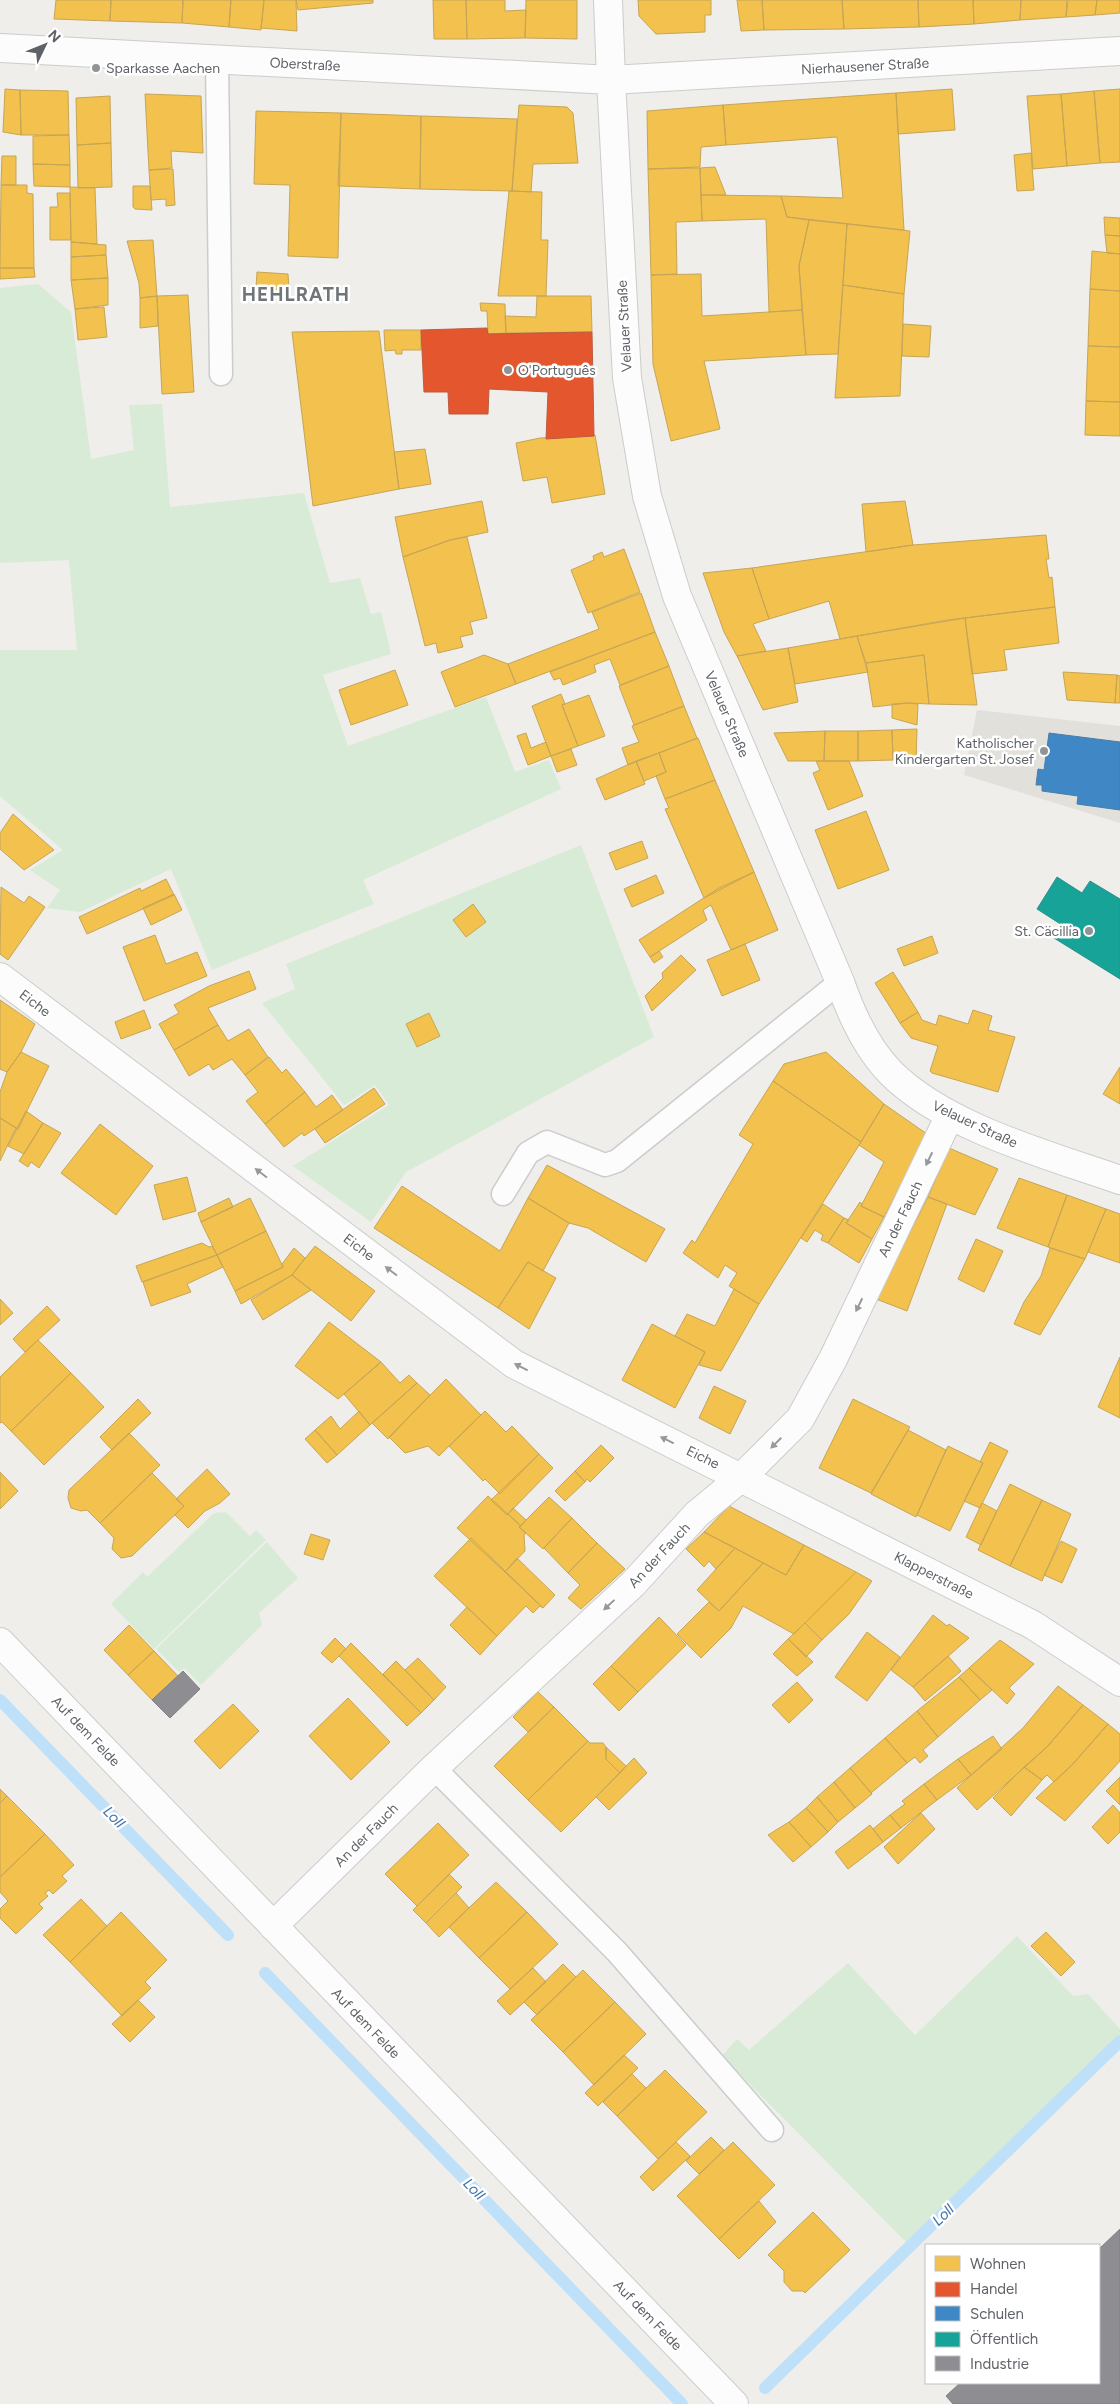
<svg xmlns="http://www.w3.org/2000/svg" width="1120" height="2404" font-family="Figtree,sans-serif">
<style>
.education{fill:#e2e0da}
.green{fill:#d8ebd6}
.homes{fill:#f2c14e;stroke:#c6a556}
.shops{fill:#e4572e;stroke:#bc5b3f}
.schools{fill:#3f88c5;stroke:#497da9}
.public{fill:#17a398;stroke:#2d908a}
.industry{fill:#8d8d92;stroke:#7f8085}
.lines{fill:none;stroke-linecap:round;stroke-linejoin:round}
.stream{stroke:#bfe0f9;stroke-width:12}
.service-casing{stroke:#cbcccc;stroke-width:25}
.minor-casing{stroke:#cbcccc;stroke-width:30}
.service{stroke:#fdfcfc;stroke-width:22}
.minor{stroke:#fdfcfc;stroke-width:28}
.oneway{fill:#96999c}
.poi-dot{fill:#919496;stroke:#fff;stroke-width:2}
.labels{text-anchor:middle;stroke-width:5;stroke-linejoin:round;paint-order:stroke}
.street-label{font-size:14px;fill:#5f6368;stroke:#fff}
.poi-label{font-size:14px;fill:#5f6368;stroke:#fff;text-anchor:start}
.water-label{font-size:15px;font-style:italic;fill:#4174aa;stroke:#fff}
.district-label{font-size:19px;font-weight:bold;letter-spacing:1px;fill:#70757a;stroke:#fff}
</style>
<rect width="100%" height="100%" fill="#efeeea"/>
<path class="education" d="M977 710 1120 726V823L964 775Z"/>
<path class="green" d="M38 284 71 312 91 459 134 450 129 405 162 404 170 507 304 493 330 583 360 578 371 614 381 612 391 654 323 675 348 746 486 697 515 772 549 760 561 789 363 880 374 904 212 970 171 869 80 912 47 908 60 890 30 870 63 850 0 796V650H77L69 560 0 563V288Z
M581 845 654 1037 406 1172 371 1222 293 1166 389 1105 375 1085 344 1105 262 1003 295 989 286 964Z
M226 1512 250 1536 256 1530 266 1540 154 1649 111 1604 143 1572 147 1577 214 1513Z
M267 1542 298 1578 259 1613 262 1625 201 1685 184 1668 179 1672 156 1649Z
M1017 1936 1073 1996 1088 1994 1120 2029V2036L907 2243 722 2056 737 2039 749 2050 848 1963 915 2035Z"/>
<path class="homes" d="M56 0H111L110 21 54 19Z
M111 0H183L182 23 110 21Z
M183 0H231L229 27 182 23Z
M231 0H264L261 30 229 27Z
M264 0H296L297 31 261 28Z
M296 0H373V3L298 10Z
M433 0H466L467 39H434Z
M466 0H505V11L526 10 525 38 467 39Z
M526 0H577V39L525 38Z
M638 0H711V15H705V32L656 34 639 16Z
M737 0H762L764 30 741 31Z
M762 0H842L844 29 764 30Z
M842 0H918L919 27 844 29Z
M918 0H973L974 24 919 27Z
M973 0H1021L1020 20 974 24Z
M1021 0H1067L1066 17 1020 20Z
M1068 0H1097L1095 15 1066 17Z
M1097 0H1120V13L1095 15Z
M5 89 20 90 21 135 3 132Z
M952 89 955 130 898 134 896 93Z
M1120 89V162L1100 163 1094 91Z
M20 90 68 91 69 135H21Z
M1094 91 1100 163 1067 166 1061 94Z
M896 93 904 230 787 217 781 196 843 198 837 137 726 145 723 105Z
M145 94 201 96 203 153 171 151 172 168 149 170Z
M1061 94 1067 166 1033 169 1027 96Z
M110 96 111 143 77 145 76 98Z
M519 105 567 107 573 113 578 163 533 164 531 192 512 191Z
M723 105 726 145 701 147 700 167 648 169 647 111Z
M256 111 341 113 338 258 288 256 290 185 254 184Z
M341 113 421 116 420 189 338 186Z
M421 116 517 119 512 191 420 189Z
M69 135 70 165 33 164V136Z
M111 143 112 187 78 188 77 145Z
M1031 153 1034 190 1017 191 1014 155Z
M2 156H16V185H1Z
M33 164 70 165V187L34 186Z
M715 167 726 195H701L700 168Z
M700 168 702 221 676 222 677 274 651 275 648 169Z
M173 169 175 205 166 206V199L151 200 149 170Z
M1 185H27V193L33 194 34 268H0Z
M133 186H150L152 210 135 209 133 207Z
M70 187 95 188 97 244 71 242Z
M509 191 542 192 541 240H548L546 296H498Z
M57 193H70L71 240H50V207H58Z
M701 195 781 196 787 217 809 220 799 266 802 310 769 312 766 219 702 221Z
M1104 217 1120 218V236L1105 235Z
M809 220 847 224 838 354 806 355 799 266Z
M847 224 910 231 904 294 843 285Z
M1105 235 1120 236V254L1107 253Z
M153 240 157 296 140 298 139 283 127 241Z
M71 242 106 245V255L71 257Z
M1092 251 1120 254V291L1090 289Z
M106 255 108 278 71 280V257Z
M0 268H34L35 277 0 279Z
M257 272 288 274 289 290 256 288Z
M701 274 702 316 802 310 806 355 704 361 720 429 671 441 653 364 651 275Z
M108 278V305L75 309 71 280Z
M843 285 904 294 900 396 835 398Z
M1090 289 1120 291V347L1088 346Z
M188 295 194 392 162 394 157 296Z
M157 296 158 326 140 328V298Z
M537 296H591L592 332 506 333 505 316 536 317Z
M480 303 505 304 506 333 488 334 487 311H481Z
M104 307 107 337 78 340 75 309Z
M903 324 931 326 929 357 902 356Z
M384 330H421V350H402V354H396L395 350 385 351Z
M379 331 399 489 313 506 292 332Z
M1088 346 1120 347V402L1086 401Z
M1086 401 1120 402V436L1085 435Z
M595 435 605 494 552 503 547 477 523 481 516 443 540 438Z
M425 449 431 484 399 489 394 452Z
M482 501 488 532 450 540 403 557 395 517Z
M905 501 913 545 866 552 862 504Z
M1046 535 1049 559H1046L1049 578 1052 577 1055 607 948 620 840 639 829 601 769 619 752 568 913 545Z
M467 537 487 618 470 622 473 634 460 637 463 647 438 653 436 643 425 646 403 557 450 540Z
M624 549 640 592 588 613 571 570 594 560 593 556 602 552 604 557Z
M752 568 769 619 753 624 766 651 737 656 724 632 703 573Z
M641 593 655 632 516 684 508 664 599 629 592 612Z
M1055 607 1059 643 1004 650 1007 670 972 674 965 618Z
M965 618 977 705 929 704 924 655 866 663 857 636Z
M655 632 669 666 620 685 610 659 594 665 596 672 563 685 560 678 554 680 550 672Z
M857 636 868 672 795 684 788 648Z
M788 648 798 702 763 710 737 656Z
M484 655 508 664 516 684 455 707 441 672Z
M924 655 929 704 908 703 873 707 866 663Z
M669 666 684 706 634 725 619 686Z
M395 670 408 705 351 725 339 690Z
M1063 672 1117 675 1115 703 1067 700Z
M1117 675 1120 676V703H1115Z
M561 694 565 704 562 705 578 746 551 756 532 706Z
M589 695 605 736 578 746 562 705Z
M908 703 918 704 917 725 892 718V704Z
M684 706 697 738 628 765 622 748 639 742 632 726Z
M917 729 916 764 893 760 892 730Z
M892 730 893 760 858 761V731Z
M825 731H858V761H824Z
M825 731 824 761H788L774 733Z
M526 733 531 748 546 742 551 756 528 765 517 736Z
M698 738 715 780 665 799 656 776 666 772 659 753Z
M571 749 577 765 557 772 551 756Z
M659 753 666 772 644 781 636 761Z
M636 761 645 784 605 800 596 779Z
M816 761H849L863 796 828 810 813 773 820 770Z
M715 780 754 872 704 898 665 809 669 808 665 799Z
M866 811 889 870 838 889 815 830Z
M13 814 54 850 24 870 0 849V833Z
M642 841 648 858 616 870 609 853Z
M754 872 778 930 731 950 711 905 703 910 707 920 650 957 639 940 719 888Z
M656 875 664 893 632 907 624 889Z
M166 879 174 895 87 934 79 917 140 888 141 891Z
M1 887 24 903 29 896 45 907 8 960 0 954Z
M174 894 182 910 151 925 143 908Z
M473 904 486 922 466 937 453 920Z
M155 935 166 964 197 952 207 976 144 1001 123 947Z
M932 936 938 953 904 966 897 949Z
M745 944 760 980 722 996 707 960Z
M659 951 663 957 654 963 650 957Z
M681 955 696 970 652 1011 645 996 663 978 662 973Z
M249 971 256 989 208 1008 218 1025 174 1050 159 1024 179 1013 174 1005 209 986Z
M893 972 918 1012 900 1023 875 983Z
M0 1000 35 1024 21 1052 7 1072 0 1069Z
M144 1010 151 1028 121 1039 115 1022Z
M973 1010 992 1016 988 1030 1015 1037 998 1092 932 1073 930 1071 938 1046 911 1038 900 1023 918 1012 922 1020 936 1025 939 1015 968 1024Z
M429 1013 440 1036 417 1047 406 1024Z
M218 1025 228 1041 249 1029 268 1057 245 1075 232 1059 213 1070 209 1064 189 1076 174 1050Z
M21 1052 49 1066 18 1129 0 1118V1092L7 1072Z
M826 1052 884 1104 861 1142 773 1081 784 1064Z
M269 1057 282 1073 286 1069 305 1092 265 1124 246 1101 258 1092 245 1075Z
M1120 1067V1104L1103 1094Z
M773 1081 861 1142 759 1304 729 1286 737 1273 725 1265 718 1278 683 1253 692 1240 695 1243 753 1144 739 1135Z
M374 1088 385 1104 325 1143 315 1129Z
M305 1092 316 1107 332 1095 343 1110 304 1136 302 1133 284 1147 265 1124Z
M884 1104 927 1134 884 1217 861 1206 884 1162 859 1145Z
M26 1111 43 1123 24 1154 8 1146Z
M0 1118 16 1128 0 1161Z
M43 1123 61 1133 39 1168 31 1162 28 1167 19 1161Z
M100 1124 153 1166 116 1215 61 1173Z
M949 1148 998 1169 975 1215 928 1197Z
M547 1165 665 1229 646 1262 588 1228 569 1223 528 1198Z
M187 1177 196 1211 163 1220 154 1185Z
M1019 1178 1067 1195 1048 1247 997 1228Z
M402 1186 500 1251 528 1198 569 1223 543 1271 528 1262 498 1308 374 1228Z
M1067 1195 1106 1209 1085 1259 1048 1247Z
M928 1197 947 1204 907 1311 876 1299Z
M229 1198 233 1207 201 1222 198 1213Z
M250 1198 266 1231 217 1255 201 1222Z
M860 1202 862 1204 861 1206 884 1217 872 1239 846 1223Z
M823 1204 844 1218 828 1243 821 1240 823 1235 815 1230 807 1242 801 1238Z
M1106 1209 1120 1214V1263L1088 1252Z
M844 1218 849 1220 846 1223 872 1239 859 1263 828 1243Z
M266 1231 283 1267 235 1291 217 1255Z
M976 1239 1003 1251 984 1292 958 1279Z
M202 1243 209 1247 212 1246 217 1255 142 1282 136 1266Z
M315 1246 375 1291 351 1321 292 1275Z
M294 1248 305 1258 292 1275 241 1304 235 1291 283 1267 282 1264Z
M1050 1248 1085 1259 1040 1335 1014 1324 1024 1302 1041 1276Z
M217 1255 223 1267 187 1284 191 1292 151 1306 143 1282Z
M528 1262 556 1278 529 1329 498 1308Z
M292 1275 311 1290 263 1320 251 1300Z
M734 1289 759 1304 721 1371 699 1365 705 1352 675 1336 687 1314 715 1326Z
M0 1299 13 1313 0 1325Z
M47 1306 60 1320 25 1352 13 1339Z
M329 1322 381 1362 338 1399 295 1366Z
M652 1324 705 1352 675 1408 622 1380Z
M38 1340 71 1373 11 1431 2 1422 0 1423V1377Z
M1120 1357V1418L1098 1407Z
M381 1362 400 1383 409 1375 417 1383 370 1425 344 1394Z
M71 1373 104 1407 44 1465 11 1431Z
M446 1379 481 1415 439 1456 428 1446 405 1453 389 1437Z
M417 1383 430 1395 388 1439 372 1423Z
M714 1386 746 1401 730 1434 699 1418Z
M138 1399 151 1413 112 1450 100 1437Z
M853 1399 910 1427 871 1493 819 1468Z
M359 1411 370 1425 337 1455 315 1430 331 1416 340 1429Z
M485 1411 506 1432 512 1426 539 1454 500 1494 485 1479 483 1481 449 1446Z
M315 1430 337 1455 327 1463 305 1439Z
M908 1430 946 1450 916 1517 871 1494Z
M129 1433 160 1465 100 1523 87 1510 81 1511 71 1508 68 1498 69 1490Z
M990 1442 1008 1451 980 1508 964 1501 983 1463 980 1462Z
M601 1445 614 1458 590 1482 587 1479 585 1482 575 1471Z
M948 1446 983 1463 950 1531 917 1515Z
M539 1454 553 1468 507 1515 491 1500Z
M207 1469 230 1494 220 1503 205 1511 188 1528 175 1515 184 1506 176 1499Z
M575 1471 585 1482 565 1501 555 1491Z
M0 1472 18 1491 0 1509Z
M152 1473 184 1506 132 1556 121 1558 112 1549 114 1538 100 1523Z
M1010 1484 1042 1500 1010 1566 978 1550Z
M488 1496 521 1526 519 1527 526 1533 524 1535 525 1551 505 1572 457 1528Z
M549 1497 572 1518 543 1549 519 1527Z
M1042 1500 1071 1514 1042 1581 1010 1566Z
M982 1503 997 1511 981 1545 966 1537Z
M729 1506 804 1545 786 1575 704 1532Z
M513 1508 526 1520 521 1526 508 1514Z
M572 1518 597 1543 568 1573 544 1548Z
M704 1532 735 1548 716 1569 709 1561 704 1567 686 1549Z
M311 1534 330 1540 323 1560 304 1554Z
M471 1538 543 1608 540 1606 533 1613 526 1606 497 1636 434 1576Z
M1061 1541 1077 1549 1062 1583 1044 1575Z
M597 1543 625 1569 581 1609 568 1598 580 1585 568 1573Z
M804 1545 856 1572 794 1634 743 1606 731 1628 701 1658 677 1634 709 1602 719 1611 763 1563 786 1575Z
M735 1548 763 1563 719 1611 697 1590Z
M517 1558 555 1595 543 1608 505 1572Z
M856 1572 872 1581 849 1614 822 1640 805 1623Z
M467 1607 497 1636 480 1655 450 1625Z
M933 1615 947 1626 949 1624 969 1638 913 1687 891 1670Z
M659 1617 686 1645 638 1692 611 1666Z
M805 1623 822 1640 806 1657 788 1639Z
M129 1625 154 1651 128 1675 104 1650Z
M867 1632 900 1657 867 1701 835 1677Z
M335 1638 346 1649 332 1663 321 1653Z
M788 1639 813 1662 797 1676 773 1654Z
M1000 1640 1034 1664 1009 1688 1015 1694 1007 1704 969 1668Z
M351 1643 421 1713 407 1726 339 1656Z
M154 1651 178 1676 152 1700 128 1675Z
M948 1656 961 1671 925 1701 913 1687Z
M418 1658 446 1687 434 1700 405 1670Z
M396 1661 434 1700 421 1713 383 1674Z
M611 1666 638 1692 619 1711 593 1684Z
M969 1668 992 1690 980 1700 959 1677Z
M959 1677 980 1700 938 1737 917 1711Z
M797 1682 813 1700 789 1723 772 1705Z
M1058 1686 1083 1705 1047 1747 977 1810 957 1788 1023 1728Z
M538 1692 554 1707 528 1732 513 1717Z
M348 1698 390 1742 351 1780 309 1736Z
M233 1704 259 1731 220 1769 194 1741Z
M1083 1705 1108 1724 1072 1765 1054 1782 1047 1775 1042 1780 1024 1767 1047 1747Z
M554 1707 588 1741 528 1800 494 1766Z
M917 1711 938 1737 923 1750 928 1756 920 1763 915 1757 907 1763 885 1738Z
M1108 1724 1120 1734V1761L1065 1821 1036 1798 1072 1765Z
M993 1736 1002 1749 971 1775 958 1759Z
M885 1738 907 1763 871 1793 850 1768Z
M588 1741 590 1743H603L606 1747V1759L620 1773 561 1832 528 1800Z
M606 1747 626 1766 620 1773 606 1759Z
M634 1758 647 1773 609 1810 596 1797Z
M958 1759 971 1775 937 1800 924 1784Z
M1024 1767 1042 1780 1011 1816 993 1798Z
M850 1768 872 1794 855 1808 834 1782Z
M1120 1777V1805L1106 1791Z
M834 1782 855 1808 838 1822 817 1797Z
M924 1784 937 1800 901 1828 890 1815 905 1804 902 1801Z
M0 1789 7 1796 0 1803Z
M7 1796 45 1834 0 1877V1803Z
M817 1797 838 1822 828 1832 806 1808Z
M1113 1805 1120 1813V1832L1108 1844 1092 1827Z
M806 1808 828 1832 811 1847 789 1822Z
M921 1813 935 1829 898 1864 884 1847Z
M890 1815 901 1828 883 1842 873 1829Z
M789 1822 811 1847 793 1862 768 1835Z
M438 1823 469 1855 417 1906 385 1874Z
M870 1825 883 1842 848 1869 835 1852Z
M45 1834 74 1865 62 1876 67 1881 53 1894 49 1890 45 1893 48 1896 39 1904 43 1908 16 1934 0 1918V1909L8 1901 0 1892V1877Z
M449 1874 462 1887 426 1923 413 1910Z
M496 1882 527 1912 479 1958 449 1927Z
M456 1893 469 1908 439 1937 426 1923Z
M81 1899 107 1926 70 1962 43 1935Z
M121 1912 167 1960 145 1982 151 1988 122 2016 70 1962Z
M527 1912 558 1944 510 1989 479 1958Z
M1046 1932 1075 1962 1061 1976 1031 1946Z
M563 1964 576 1977 537 2015 524 2002Z
M533 1968 546 1982 510 2015 497 2001Z
M583 1970 615 2002 563 2052 531 2020Z
M138 2000 155 2017 130 2042 112 2024Z
M615 2002 646 2034 594 2085 563 2052Z
M624 2055 638 2068 598 2106 585 2093Z
M665 2070 707 2112 658 2159 617 2116Z
M632 2074 646 2088 617 2116 603 2102Z
M711 2137 724 2150 699 2174 686 2161Z
M676 2142 690 2156 653 2191 640 2177Z
M733 2142 775 2185 719 2239 677 2196Z
M759 2201 776 2222 739 2259 719 2239Z
M813 2212 850 2250 805 2293 803 2291H792L784 2282V2271L768 2255Z"/>
<path class="shops" d="M487 328 488 334 592 332 594 436 546 439 548 392 489 389 488 414H449L448 392H424L421 330Z"/>
<path class="schools" d="M1049 733 1120 742V810L1077 804 1078 796 1042 791V785H1036L1038 769 1044 770Z"/>
<path class="public" d="M1057 877 1082 893 1090 881 1120 899V979L1054 938 1062 925 1037 909Z"/>
<path class="industry" d="M183 1671 200 1689 170 1718 152 1700Z
M1120 2229V2404H953L946 2396 960 2383H1099V2249Z"/>
<g class="lines">
<path class="stream" d="M0 1700 228 1935
M265 1973 682 2404
M765 2388 1120 2041"/>
<g class="service-casing">
<path id="service" d="M217 60 221 374
M503 1194 528 1153 547 1142 605 1165 617 1161 840 982
M434 1768 617 1952 772 2130"/>
</g>
<g class="minor-casing">
<path id="minor" d="M608 0 611 80 627 378 647 496 677 596 840 982C851 1014 866 1047 890 1072 944 1127 1048 1155 1120 1180
M0 48 611 80 1120 51
M0 977 514 1364 1033 1625 1120 1682
M0 1642 734 2404
M273 1926 434 1768 633 1584 697 1514 742 1477 800 1419 833 1359 950 1115"/>
</g>
<use href="#service" class="service"/>
<use href="#minor" class="minor"/>
</g>
<defs><path id="oneway-solid" d="M-6-.8H1V-3.2L6.5 0L1 3.2V.8H-6Z" transform="scale(1.25)"/></defs>
<g class="oneway">
<use href="#oneway-solid" transform="translate(929 1159) rotate(116)"/>
<use href="#oneway-solid" transform="translate(261 1173) rotate(-143)"/>
<use href="#oneway-solid" transform="translate(391 1271) rotate(-143)"/>
<use href="#oneway-solid" transform="translate(859 1305) rotate(116)"/>
<use href="#oneway-solid" transform="translate(521 1367) rotate(-153)"/>
<use href="#oneway-solid" transform="translate(667 1440) rotate(-154)"/>
<use href="#oneway-solid" transform="translate(776 1443) rotate(135)"/>
<use href="#oneway-solid" transform="translate(609 1605) rotate(137)"/>
</g>
<g class="poi-dot">
<circle cx="96" cy="68" r="5"/>
<circle cx="508" cy="370" r="5"/>
<circle cx="1044" cy="751" r="5"/>
<circle cx="1089" cy="931" r="5"/>
</g>
<g class="labels">
<g class="street-label">
<text transform="translate(305 64) rotate(3)" y="5">Oberstraße</text>
<text transform="translate(865 66) rotate(-3)" y="5">Nierhausener Straße</text>
<text transform="translate(624 326) rotate(-93)" y="5">Velauer Straße</text>
<text transform="translate(727 714) rotate(67)" y="5">Velauer Straße</text>
<text transform="translate(35 1003) rotate(37)" y="5">Eiche</text>
<text transform="translate(975 1124) rotate(25)" y="5">Velauer Straße</text>
<text transform="translate(900 1219) rotate(-64)" y="5">An der Fauch</text>
<text transform="translate(359 1247) rotate(37)" y="5">Eiche</text>
<text transform="translate(703 1457) rotate(26)" y="5">Eiche</text>
<text transform="translate(659 1555) rotate(-47)" y="5">An der Fauch</text>
<text transform="translate(934 1575) rotate(27)" y="5">Klapperstraße</text>
<text transform="translate(86 1731) rotate(46)" y="5">Auf dem Felde</text>
<text transform="translate(366 1835) rotate(-45)" y="5">An der Fauch</text>
<text transform="translate(366 2023) rotate(46)" y="5">Auf dem Felde</text>
<text transform="translate(648 2315) rotate(46)" y="5">Auf dem Felde</text>
</g>
<g class="poi-label">
<text x="106" y="73">Sparkasse Aachen</text>
<text x="518" y="375">O'Português</text>
<text x="1034" y="748" text-anchor="end">Katholischer<tspan x="1034" dy="16">Kindergarten St. Josef</tspan></text>
<text x="1079" y="936" text-anchor="end">St. Cäcillia</text>
</g>
<g class="water-label">
<text transform="translate(114 1817) rotate(46)" y="5">Loll</text>
<text transform="translate(474 2189) rotate(46)" y="5">Loll</text>
<text transform="translate(943 2215) rotate(-44)" y="5">Loll</text>
</g>
<g class="district-label">
<text x="296" y="301">HEHLRATH</text>
</g>
</g>
<rect x="925" y="2244" width="175" height="140" fill="#ffffff" stroke="#bfc1c3"/>
<rect x="935" y="2256" width="25" height="15" fill="#f2c14e" stroke="#bfc1c3"/>
<text x="970" y="2269" font-size="15" fill="#5f6368">Wohnen</text>
<rect x="935" y="2282" width="25" height="15" fill="#e4572e" stroke="#bfc1c3"/>
<text x="970" y="2294" font-size="15" fill="#5f6368">Handel</text>
<rect x="935" y="2306" width="25" height="15" fill="#3f88c5" stroke="#bfc1c3"/>
<text x="970" y="2319" font-size="15" fill="#5f6368">Schulen</text>
<rect x="935" y="2332" width="25" height="15" fill="#17a398" stroke="#bfc1c3"/>
<text x="970" y="2344" font-size="15" fill="#5f6368">Öffentlich</text>
<rect x="935" y="2356" width="25" height="15" fill="#8d8d92" stroke="#bfc1c3"/>
<text x="970" y="2369" font-size="15" fill="#5f6368">Industrie</text>
<g transform="translate(45 45) rotate(47)" stroke="#ffffff" stroke-width="4" paint-order="stroke">
<path d="M0-4L9 19L0 12L-9 19Z" fill="#5f6368"/>
<text y="-8" font-size="14" font-weight="bold" text-anchor="middle" fill="#5f6368">N</text>
</g>
</svg>
